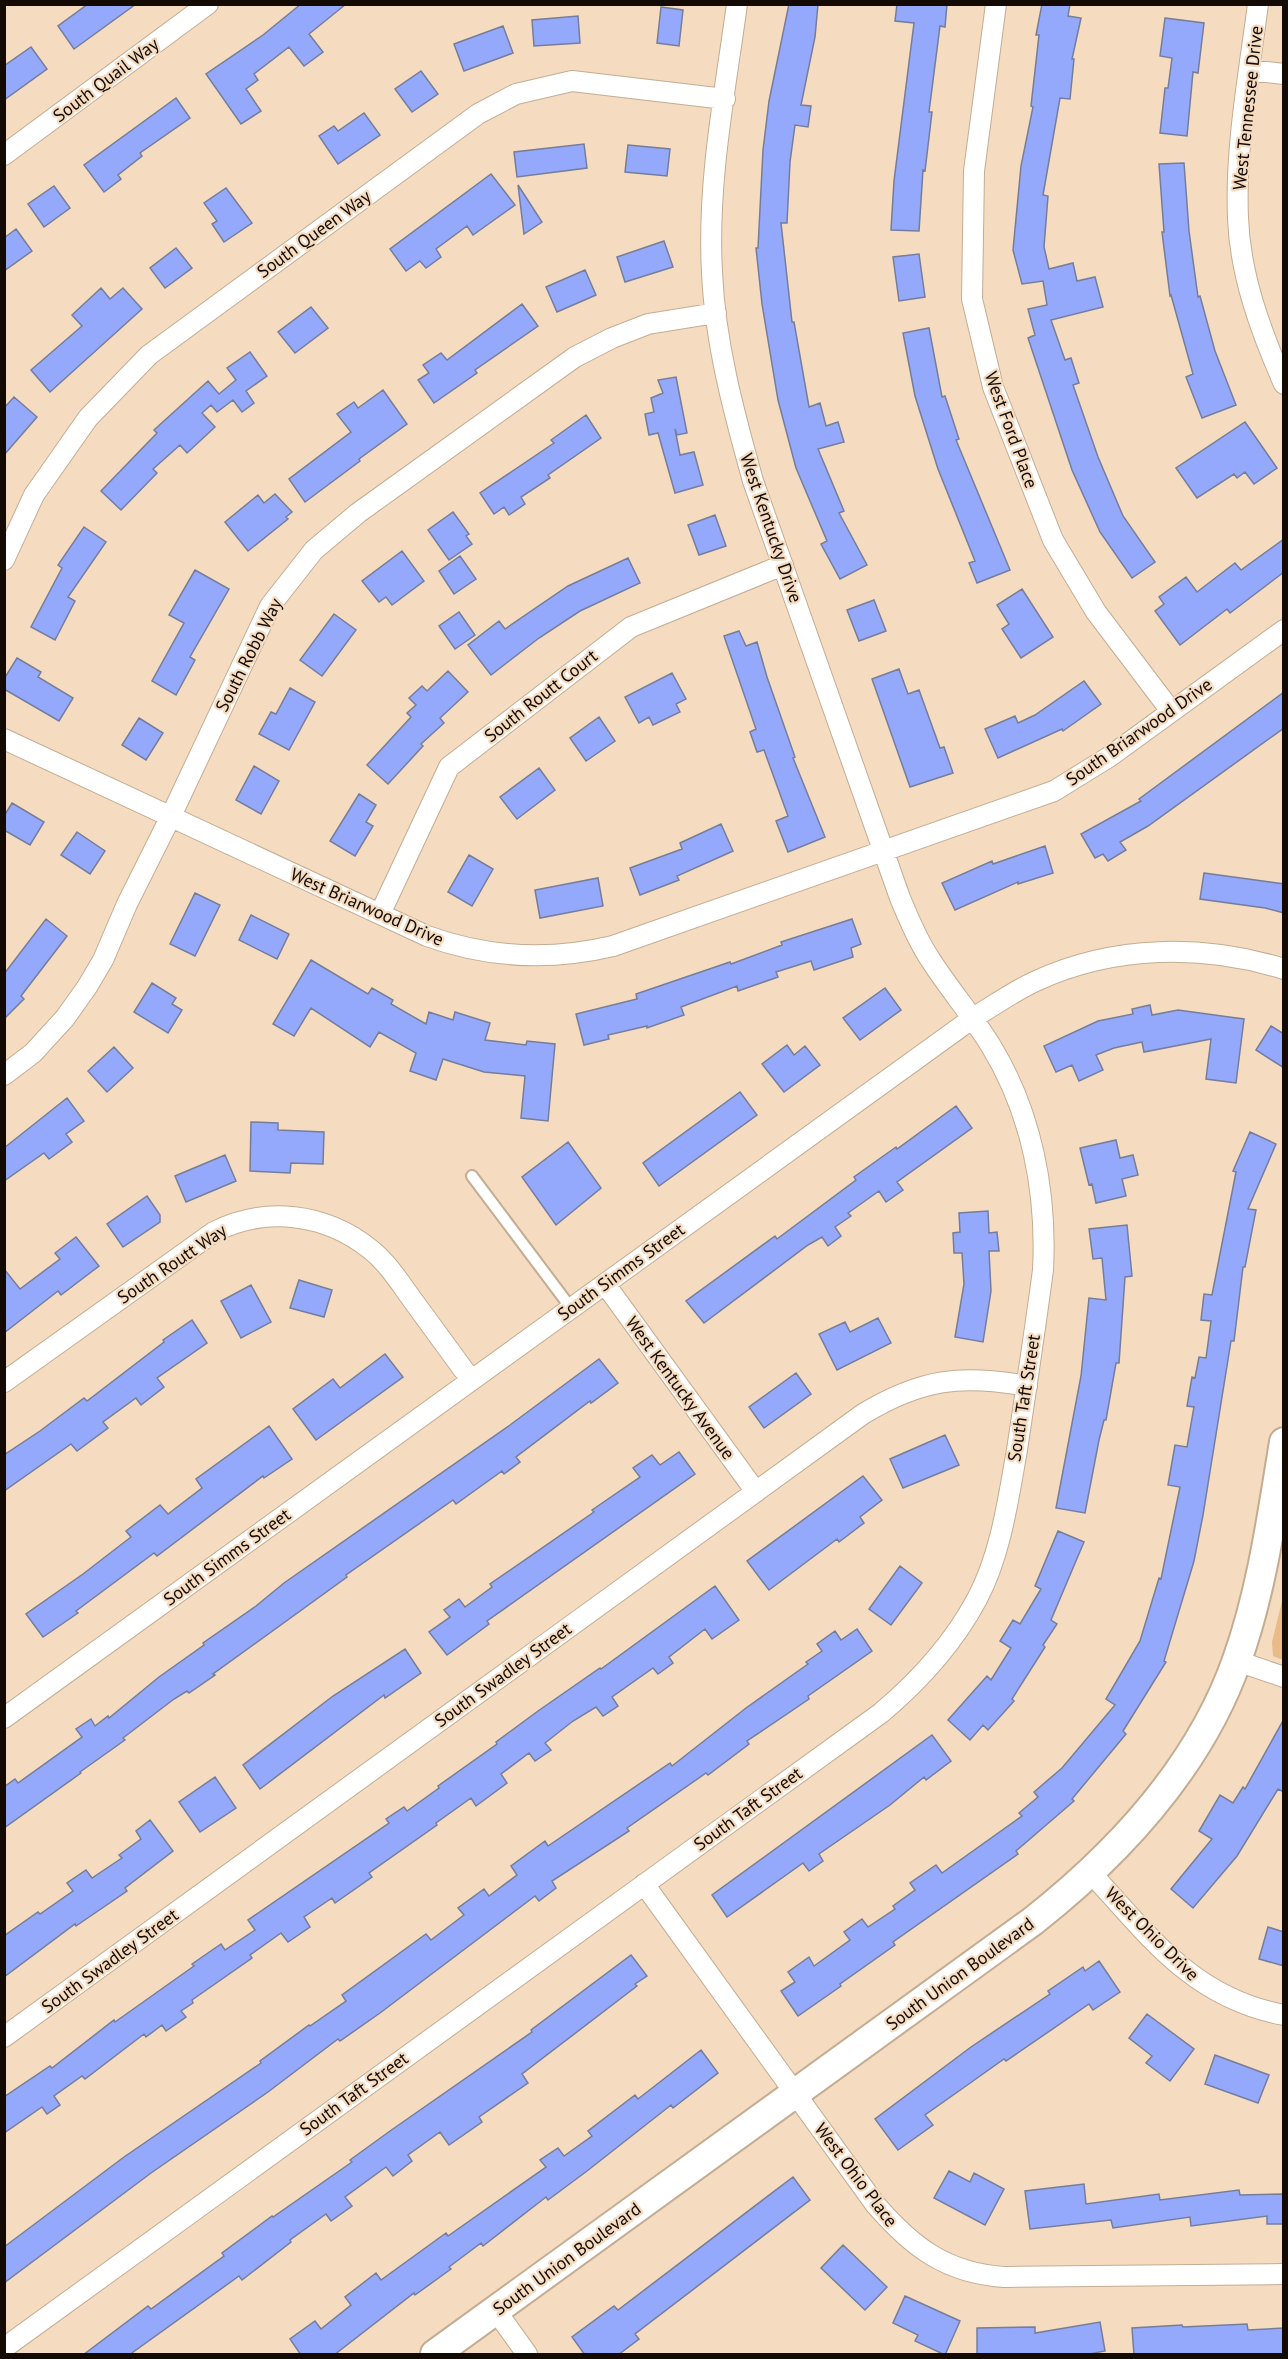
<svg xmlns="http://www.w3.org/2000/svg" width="1288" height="2359" font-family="'PT Sans',sans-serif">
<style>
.green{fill:#e8bb88}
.building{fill:#95a9fc;stroke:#757d9b;stroke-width:1.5}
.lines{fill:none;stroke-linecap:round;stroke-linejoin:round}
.lane-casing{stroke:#c4ac92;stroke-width:14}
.street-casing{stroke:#c4ac92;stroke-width:22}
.secondary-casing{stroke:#c4ac92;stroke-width:32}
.lane{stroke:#fff;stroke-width:10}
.street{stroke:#fff;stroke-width:20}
.secondary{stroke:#fff;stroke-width:28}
.labels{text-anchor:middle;stroke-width:4.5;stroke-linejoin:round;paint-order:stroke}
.street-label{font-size:18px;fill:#120a03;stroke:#f5dcc0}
</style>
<rect width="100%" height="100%" fill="#f5dcc0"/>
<path class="green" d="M1283 1597V1660L1273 1656 1272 1642Z"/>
<path class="building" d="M88 4H136L74 49 58 26Z
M301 4H346L309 34 323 52 304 66 289 47 254 74 258 80 246 89 261 111 241 124 206 74 263 35Z
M789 4H818L815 37 801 105 811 106 808 127 795 125 790 162 787 223H781L792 322H794L809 407 820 403 826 426 838 422 844 442 818 449 844 511 839 513 867 565 840 579 821 544 827 541 796 468 778 400 762 304 756 248H758L763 150 769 101Z
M897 4H947L945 27 940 26 929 112H932L925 171 923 170 919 231 891 230 894 181 914 23 895 21Z
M1042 4H1070L1068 16 1081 18 1072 59H1074L1070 99 1060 98 1043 195 1048 196 1044 247 1049 269 1073 263 1077 281 1095 277 1103 307 1051 320 1065 360 1071 358 1079 383 1073 385 1098 457 1123 516 1155 562 1132 578 1100 532 1072 470 1028 338 1035 335 1028 309 1047 305 1043 281 1022 284 1013 250 1021 166 1033 107 1031 106 1039 35H1036Z
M661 7 683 10 679 46 657 43Z
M578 16 580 43 534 46 532 20Z
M1165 18 1204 23 1198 73 1193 72 1187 136 1160 133 1165 88H1168L1172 58 1160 56Z
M503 26 513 53 464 71 454 44Z
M31 47 47 69 4 100V66Z
M421 71 438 94 412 112 395 89Z
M176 98 190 118 140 153 142 156 118 175 121 179 104 192 84 165Z
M364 113 380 135 338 164 319 136 334 126 338 131Z
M584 144 587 168 517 177 514 152Z
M628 145 670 149 667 176 625 172Z
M1184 163 1189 231 1198 297 1200 296 1215 351 1236 405 1202 418 1186 377 1193 374 1171 295 1170 296 1162 232H1164L1159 164Z
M491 174 515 205 473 235 467 226 436 249 441 257 426 268 420 261 406 271 390 249Z
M518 185 542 222 524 234Z
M54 186 70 208 44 227 28 204Z
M226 188 252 223 224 242 212 224 217 221 204 203Z
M16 229 32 251 4 271V238Z
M664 241 673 267 625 282 617 257Z
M176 248 192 268 165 288 150 268Z
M919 254 925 297 899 301 893 257Z
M585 270 596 295 557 312 546 287Z
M101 288 110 299 123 288 142 309 50 392 31 370 82 326 72 315Z
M522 304 538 326 475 370 477 373 434 403 418 380 429 373 423 365 441 353 447 360Z
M311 307 328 328 295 353 278 332Z
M929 328 942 397 945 396 959 439 956 440 1010 570 977 583 969 563 975 561 938 469 915 396 903 333Z
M250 352 267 376 246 391 254 403 242 412 233 400 217 412 211 405 202 413 215 427 187 453 180 445 153 469 157 473 121 510 101 491 157 433 154 430 208 381 219 394 236 380 227 368Z
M676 377 687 433 677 435 675 429 680 455 694 452 703 485 675 493 658 433 649 435 645 414 654 412 651 398 663 393 658 380Z
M383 390 407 424 359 459 360 461 305 502 289 479 351 432 337 414 354 402 358 408Z
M14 397 37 417 4 455V408Z
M586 415 601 438 548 475 550 478 521 497 525 504 509 515 504 507 494 514 480 493 554 443 551 440Z
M1245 422 1277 468 1254 484 1245 472 1237 478 1234 474 1197 498 1176 468Z
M275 494 292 512 286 517 288 519 248 551 225 522 258 495 264 503Z
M453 512 469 534 466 536 472 544 449 560 428 530Z
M715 515 726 546 699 555 688 525Z
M84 527 106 542 68 597 75 601 55 640 31 627 62 568 58 565Z
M1284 539V572L1230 613 1227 609 1180 645 1155 611 1164 604 1159 597 1186 577 1197 592 1235 563 1241 570Z
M402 551 424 581 392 605 386 597 379 602 362 581Z
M460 556 476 579 454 594 439 571Z
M628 558 640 583 580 611 539 638 491 675 468 645 499 621 505 629 568 586Z
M195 570 229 589 190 657 195 660 176 695 152 681 184 623 169 615Z
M1022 589 1053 637 1021 658 1002 629 1009 624 997 605Z
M874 600 886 631 859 641 847 610Z
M459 612 475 635 455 649 439 626Z
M334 614 356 630 322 676 300 660Z
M739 631 746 646 757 642 767 677 795 757 793 758 825 837 788 852 776 821 788 816 764 750 757 752 750 732 756 729 724 636Z
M17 658 41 672 38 677 73 698 59 721 4 689V679Z
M899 669 908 694 919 690 940 748 944 747 953 773 910 787 872 679Z
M448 671 468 692 440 718 444 723 421 744 423 746 388 784 367 765 411 717 407 713 416 705 409 698 422 686 427 691Z
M672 673 686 699 676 704 680 712 653 725 649 717 639 723 625 697Z
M1084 681 1101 704 1063 731 1062 729 998 758 985 729 1015 716 1018 723 1035 715Z
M290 688 315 702 289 750 259 734 271 712 276 714Z
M1284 692V728L1148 826 1120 842 1126 850 1108 861 1103 854 1095 858 1081 834 1141 801 1139 799Z
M599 717 615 741 586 761 570 738Z
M139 718 163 733 146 760 122 745Z
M254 766 279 781 261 814 236 800Z
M539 768 555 790 517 819 500 797Z
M359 794 376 805 366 822 373 826 355 856 330 841Z
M12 803 44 822 30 845 4 830V816Z
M721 824 733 851 677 876 679 880 640 895 630 868 682 849 680 843Z
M77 832 105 851 90 874 61 855Z
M1045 846 1053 873 1018 884V882L955 910 942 883 992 861 993 864Z
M469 855 493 869 472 906 448 892Z
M1204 873 1284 884V913L1265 908 1200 899Z
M598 878 603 906 540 918 535 890Z
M195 893 220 905 195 956 170 944Z
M251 915 289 934 277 959 239 940Z
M46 919 67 936 21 996 24 999 4 1019V974Z
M852 919 861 944 851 948 853 957 814 970 811 961 776 972 778 977 738 991 737 986 681 1007 684 1015 647 1028V1026L608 1035 609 1039 584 1045 576 1014 637 999 636 994 730 962 731 964 782 945 781 942Z
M311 960 368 994 372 988 393 1000 391 1004 426 1024 429 1012 453 1020 455 1012 490 1023 485 1040 526 1045 527 1041 555 1044 548 1121 521 1118 525 1076 484 1072 443 1059 436 1080 410 1071 416 1053 379 1032 370 1047 311 1008 294 1036 273 1024Z
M152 983 176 998 172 1004 182 1010 168 1033 134 1012Z
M885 988 901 1010 860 1040 843 1018Z
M1150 1005 1152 1015 1178 1010 1244 1019 1236 1083 1206 1079 1211 1039 1144 1052 1142 1042 1114 1048 1096 1055 1103 1070 1079 1081 1072 1065 1056 1072 1044 1046 1098 1021 1133 1014 1132 1009Z
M1271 1026 1284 1034V1068L1256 1050Z
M787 1045 794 1055 805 1046 820 1065 784 1092 762 1064Z
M114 1047 133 1068 107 1092 88 1071Z
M740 1092 757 1115 659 1186 643 1163Z
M67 1098 84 1121 66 1134 72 1142 49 1159 44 1153 4 1181V1148Z
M956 1106 972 1128 897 1182 903 1190 886 1202 879 1191 848 1213 851 1216 835 1227 841 1236 828 1246 822 1237 808 1245 704 1323 686 1301 775 1236 777 1239 856 1180 854 1177 896 1147 897 1149Z
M251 1122 278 1123V1130L324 1132 323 1164 291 1163 290 1173 250 1171Z
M1250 1132 1276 1144 1248 1209 1256 1210 1245 1267H1243L1234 1341H1231L1203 1515 1194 1561 1164 1661 1166 1662 1123 1731 1126 1734 1072 1799 1074 1801 1016 1851 1018 1854 893 1942 895 1945 840 1984 841 1986 798 2016 781 1991 795 1982 788 1972 809 1957 814 1966 850 1940 844 1932 862 1919 868 1927 895 1909 893 1906 915 1890 910 1883 936 1865 942 1873 1022 1816 1019 1813 1038 1797 1034 1792 1062 1768 1115 1705 1106 1699 1140 1641 1159 1578 1161 1579 1180 1487 1168 1485 1175 1445 1187 1447 1194 1407 1187 1406 1192 1377 1195 1378 1199 1357 1206 1358 1211 1321 1201 1320 1204 1294 1212 1295 1236 1172 1233 1171Z
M1116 1140 1120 1158 1133 1155 1138 1175 1122 1179 1126 1196 1096 1203 1092 1184 1089 1185 1080 1148Z
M568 1142 601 1188 556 1225 522 1177Z
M225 1155 236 1181 186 1202 175 1176Z
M147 1196 160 1215V1222L123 1247 107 1224Z
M988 1211 989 1233 997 1232 999 1251H989L991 1291 983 1342 955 1337 964 1284 962 1253H954L953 1233 960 1232 959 1213Z
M1127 1225 1132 1276 1125 1277 1119 1363H1116L1106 1420H1104L1099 1440 1085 1513 1056 1508 1081 1376 1089 1298 1106 1300 1102 1258 1093 1259 1089 1229Z
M76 1237 99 1266 61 1295 58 1291 4 1333V1269L20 1289 60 1259 55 1253Z
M299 1280 332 1290 324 1317 290 1308Z
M251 1285 271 1322 241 1338 221 1301Z
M878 1318 891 1343 837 1370 819 1334 845 1322 850 1332Z
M192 1320 207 1343 157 1378 164 1387 141 1405 136 1398 103 1422 108 1428 77 1451 71 1444 4 1491V1455L40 1431 84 1398 87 1401 164 1342 163 1340Z
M385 1354 403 1377 316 1440 293 1409 333 1379 340 1388Z
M599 1359 618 1383 591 1403 590 1401 516 1457 520 1462 504 1474 502 1471 456 1504 453 1500 346 1575 347 1577 213 1674 215 1675 189 1693 187 1691 174 1699 123 1738 125 1740 80 1772 81 1773 4 1828V1787L15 1779 18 1783 82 1737 76 1729 91 1719 95 1726 108 1716 109 1718 159 1677 204 1645 203 1643 256 1606 284 1583 510 1425Z
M796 1373 811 1394 764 1428 749 1407Z
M269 1426 292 1459 264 1478 263 1476 157 1556 154 1553 76 1611 78 1613 43 1637 26 1614 83 1574 131 1537 126 1531 160 1505 168 1514 202 1488 196 1479Z
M945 1435 959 1465 903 1488 890 1459Z
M679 1452 695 1474 487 1621 489 1624 447 1655 429 1632 450 1617 444 1610 459 1599 465 1607 492 1587 490 1584 594 1512 592 1510 640 1477 633 1468 652 1455 660 1465Z
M863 1476 882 1500 860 1517 864 1523 839 1542 837 1539 769 1590 747 1561Z
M1058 1531 1084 1542 1051 1620 1057 1624 1043 1645 1045 1647 1012 1699 1014 1701 988 1730 983 1725 970 1740 948 1720 987 1676 991 1680 1011 1648 1000 1641 1013 1620 1020 1624 1041 1589 1035 1586Z
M900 1566 922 1583 891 1625 869 1609Z
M715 1586 739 1620 712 1639 705 1629 669 1657 673 1663 658 1674 653 1668 612 1697 618 1706 603 1716 596 1707 573 1721 545 1743 551 1750 535 1761 529 1753 501 1774 507 1783 476 1806 471 1798 436 1823 437 1825 369 1873 372 1877 335 1903 332 1898 304 1917 310 1927 288 1942 281 1933 250 1955 252 1958 192 2000 193 2003 181 2011 186 2017 166 2031 162 2025 146 2037 144 2034 85 2079 82 2076 54 2096 60 2105 47 2114 42 2107 4 2133V2097L50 2066 52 2068 114 2020 115 2022 194 1966 192 1964 221 1944 225 1950 255 1930 248 1920 389 1823 386 1819 404 1807 407 1811 439 1788 438 1786 497 1744 496 1742 538 1711 600 1668 601 1669Z
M857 1629 872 1651 808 1696 809 1699 747 1741 749 1744 708 1775 706 1773 627 1828 629 1831 552 1881 556 1888 539 1901 535 1896 380 2013 340 2041 338 2039 268 2092 151 2173 4 2283V2247L124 2157 261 2063 260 2061 309 2025 310 2026 346 2001 342 1995 426 1934 431 1940 464 1915 458 1908 484 1889 489 1896 517 1875 511 1866 545 1841 548 1846 670 1763 672 1766 746 1708 808 1664 806 1662 822 1651 817 1644 835 1631 841 1640Z
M405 1649 421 1673 385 1698 384 1695 260 1789 243 1765 333 1696Z
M1284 1719V1792L1278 1789 1237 1856 1193 1908 1171 1889 1212 1839 1199 1831 1220 1795 1233 1803 1243 1787 1245 1789Z
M932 1735 951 1761 926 1780 924 1777 890 1805 819 1854 823 1861 809 1871 803 1863 727 1917 712 1895Z
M215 1777 236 1808 200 1832 179 1802Z
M150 1820 173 1851 125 1888 127 1891 76 1926 75 1924 4 1977V1936L38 1912 40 1914 73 1891 67 1883 86 1870 92 1878 122 1858 119 1855 141 1839 136 1831Z
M1268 1927 1284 1932V1966L1259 1959Z
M631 1955 647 1976 635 1984 637 1986 522 2074 528 2083 479 2117 482 2122 449 2145 440 2132 408 2155 412 2161 393 2176 386 2167 345 2197 352 2206 331 2221 326 2214 290 2240 291 2242 242 2280 239 2276 129 2355H83L148 2306 151 2309 224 2256 222 2253 272 2216 273 2217 352 2162 350 2160 390 2131 532 2032 531 2030Z
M1099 1961 1120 1992 1093 2010 1089 2004 1006 2061 1004 2059 966 2086 925 2115 933 2125 898 2150 875 2119 971 2047 1050 1994 1048 1991 1083 1967 1085 1971Z
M1147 2014 1194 2049 1170 2081 1146 2063 1152 2056 1129 2038Z
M701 2050 718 2073 673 2108 671 2105 587 2171 548 2200 546 2197 483 2246 481 2243 449 2267 451 2269 415 2295 414 2293 334 2355H301L290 2339 315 2321 321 2329 351 2305 345 2297 376 2273 381 2280 446 2233 448 2236 546 2167 540 2160 558 2148 564 2156 592 2136 588 2131 635 2095 638 2099Z
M1215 2055 1269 2075 1258 2103 1205 2084Z
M949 2171 970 2182 974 2173 1004 2189 985 2225 934 2198Z
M793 2177 810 2200 635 2334 639 2339 618 2355H585L572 2337 614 2306 618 2310Z
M1084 2184 1086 2204 1159 2194 1160 2200 1239 2190 1240 2195 1284 2194V2224H1267V2216L1191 2226 1190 2217 1113 2228 1111 2220 1030 2229 1025 2191Z
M843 2245 887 2287 865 2310 821 2268Z
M905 2296 960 2321 945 2355 915 2341 918 2335 893 2323Z
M1100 2322 1105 2351 1084 2355H977V2328L1035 2327V2333Z
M1247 2324 1248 2330 1284 2328V2355H1134L1132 2328 1182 2325 1183 2327Z"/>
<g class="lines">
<g class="lane-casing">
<path id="lane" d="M472 1176 571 1308"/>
</g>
<g class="street-casing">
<path id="street" d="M996 4 974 171 972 299 993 387 1053 540 1096 612 1171 711
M1258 4C1249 74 1235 147 1238 218 1240 275 1261 332 1284 384
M1250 70 1284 74
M4 155 208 4
M4 560 34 495 88 418 149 355 478 114 516 94 572 81 725 99
M4 739 427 936C488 958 550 961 613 946L1054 791 1109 757 1284 630
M380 914 449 767 631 627 783 565
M4 1075 33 1053 65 1018 87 987 103 960 127 904 171 816 270 606 314 550 358 513 575 357 612 338 648 324 716 313
M605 1284 756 1492
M4 1382 214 1232C265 1206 325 1213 370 1249 388 1263 400 1283 414 1302 433 1328 452 1354 471 1380
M1237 1661 1284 1677
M4 1718 973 1018C993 1006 1014 991 1036 981 1114 945 1203 944 1284 969
M1091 1873C1150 1937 1193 1998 1284 2015
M644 1884 875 2204C912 2247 946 2273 1004 2277L1284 2274
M4 2037 863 1414C921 1379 961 1374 1027 1386
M496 2311 527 2354
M4 2348 881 1713C919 1681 953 1644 977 1599 1001 1554 1008 1500 1017 1450 1026 1390 1035 1330 1043 1270 1047 1193 1032 1113 991 1046 972 1015 949 989 930 959 917 940 909 919 900 898L753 481C734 413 715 343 712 272 707 182 725 93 737 4"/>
</g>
<g class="secondary-casing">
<path id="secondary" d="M435 2354 1033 1921C1119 1853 1200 1765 1237 1660 1262 1590 1272 1515 1284 1442"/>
</g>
<use href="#lane" class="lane"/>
<use href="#street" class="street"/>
<use href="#secondary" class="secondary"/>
</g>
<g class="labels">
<g class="street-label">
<text transform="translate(106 80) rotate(-37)" y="6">South Quail Way</text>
<text transform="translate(1248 108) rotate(-84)" y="6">West Tennessee Drive</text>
<text transform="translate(314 234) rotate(-36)" y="6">South Queen Way</text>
<text transform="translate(1011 430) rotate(70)" y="6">West Ford Place</text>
<text transform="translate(771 528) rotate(71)" y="6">West Kentucky Drive</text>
<text transform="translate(249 655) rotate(-63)" y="6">South Robb Way</text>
<text transform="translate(541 696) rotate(-38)" y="6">South Routt Court</text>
<text transform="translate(1139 732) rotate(-35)" y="6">South Briarwood Drive</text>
<text transform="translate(367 907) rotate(24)" y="6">West Briarwood Drive</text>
<text transform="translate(172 1264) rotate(-34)" y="6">South Routt Way</text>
<text transform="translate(621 1272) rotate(-36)" y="6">South Simms Street</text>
<text transform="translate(680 1388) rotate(54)" y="6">West Kentucky Avenue</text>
<text transform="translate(1024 1398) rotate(-81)" y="6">South Taft Street</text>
<text transform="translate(227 1557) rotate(-36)" y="6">South Simms Street</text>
<text transform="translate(503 1675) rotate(-36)" y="6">South Swadley Street</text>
<text transform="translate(748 1809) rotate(-36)" y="6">South Taft Street</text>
<text transform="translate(1152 1934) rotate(45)" y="6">West Ohio Drive</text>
<text transform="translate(110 1961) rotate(-36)" y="6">South Swadley Street</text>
<text transform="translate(960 1974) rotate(-36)" y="6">South Union Boulevard</text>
<text transform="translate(354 2094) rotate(-36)" y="6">South Taft Street</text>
<text transform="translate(856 2175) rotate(53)" y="6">West Ohio Place</text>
<text transform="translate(567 2259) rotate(-36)" y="6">South Union Boulevard</text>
</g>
</g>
<rect width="1288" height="2359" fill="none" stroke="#120a03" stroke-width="12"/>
</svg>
